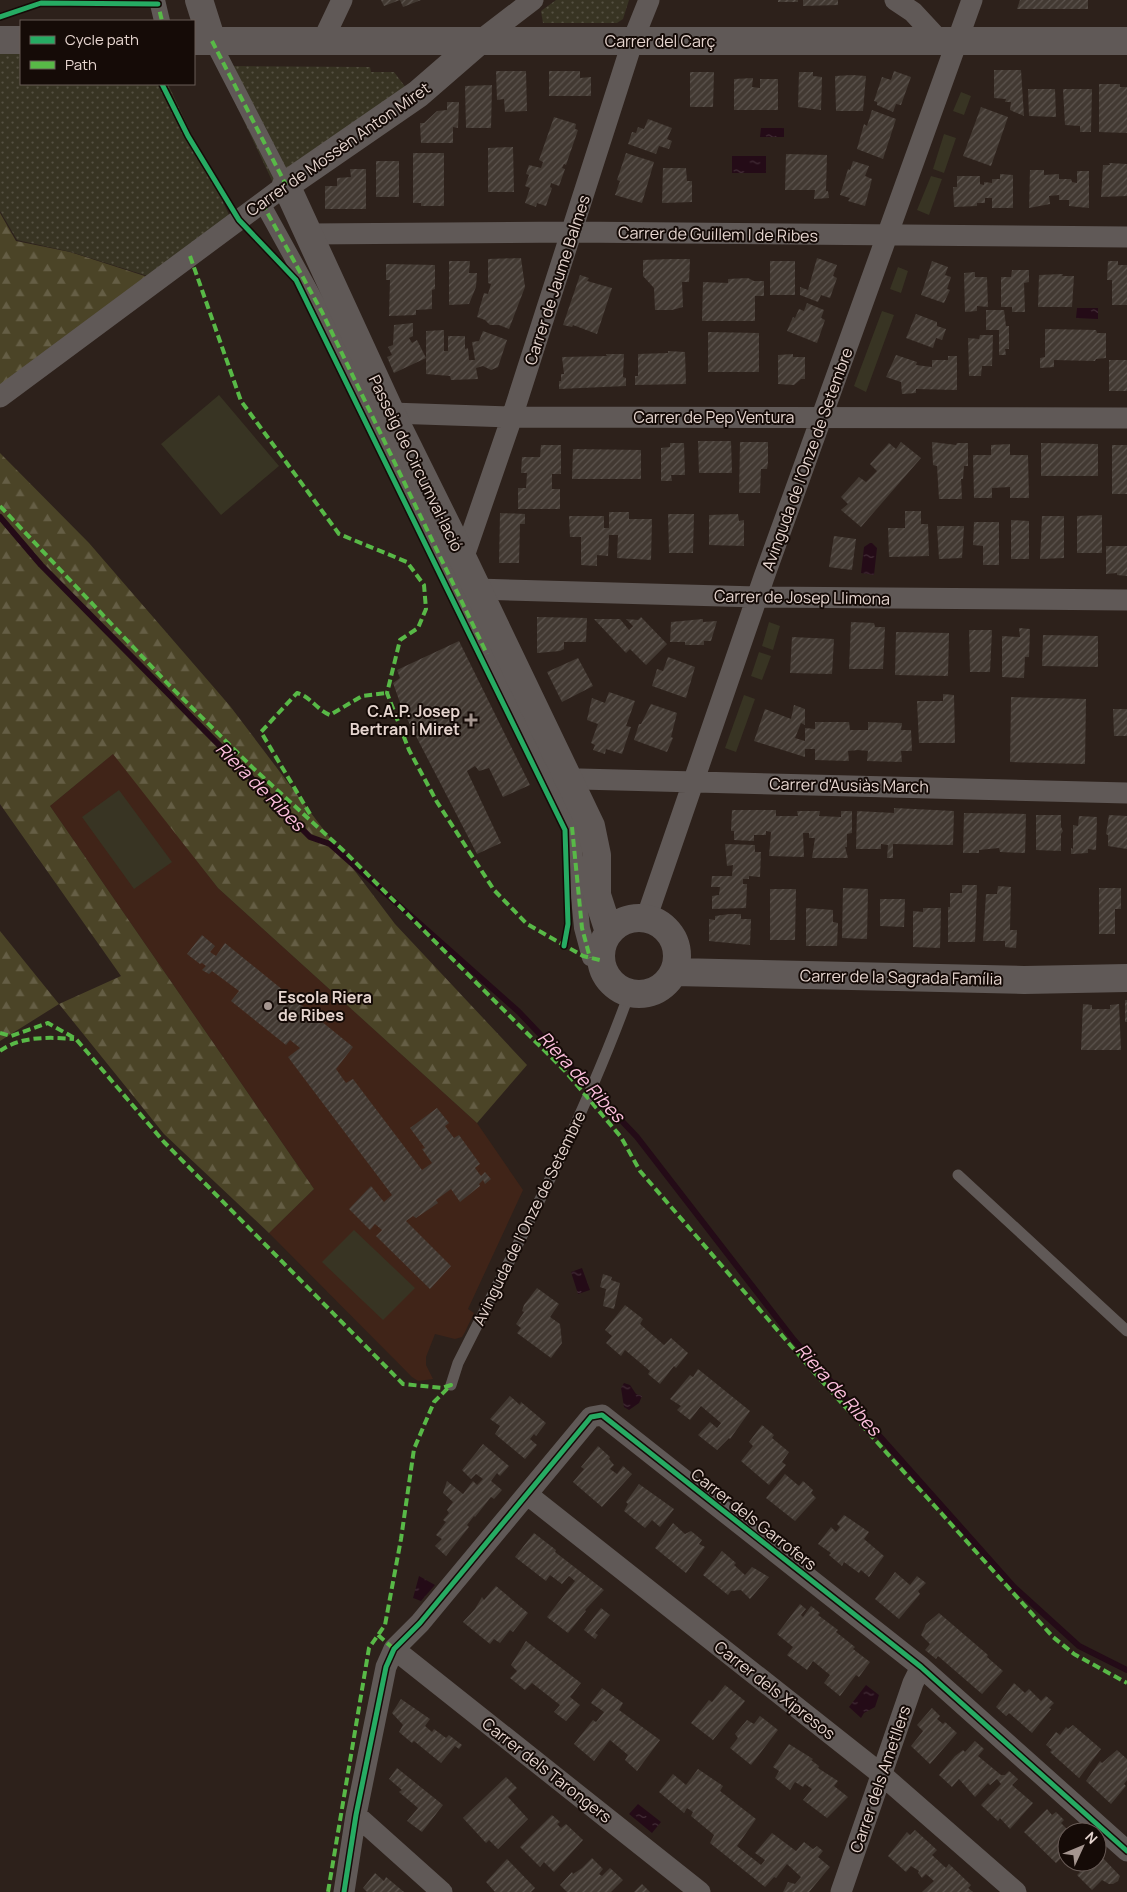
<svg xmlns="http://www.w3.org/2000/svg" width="1127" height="1892" font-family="Manrope,sans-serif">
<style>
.built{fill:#402418}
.grass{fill:#383423}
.forest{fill:url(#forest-firs)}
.park{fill:url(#park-dots)}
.water{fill:url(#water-ripples)}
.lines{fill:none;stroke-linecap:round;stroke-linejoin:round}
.stream{stroke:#240b17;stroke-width:6}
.building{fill:url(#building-hatch)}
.service{stroke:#605957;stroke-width:11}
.pedestrian{stroke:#605957;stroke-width:16}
.minor{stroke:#605957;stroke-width:21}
.tertiary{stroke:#605957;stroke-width:28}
.quiet{stroke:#58b947;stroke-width:4;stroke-dasharray:8 4;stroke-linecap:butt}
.cycleway-casing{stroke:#150b07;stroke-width:8}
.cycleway{stroke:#26ab63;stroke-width:5}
.poi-dot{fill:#a59690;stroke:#150b07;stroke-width:2}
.labels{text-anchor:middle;stroke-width:4;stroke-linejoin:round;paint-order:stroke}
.street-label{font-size:16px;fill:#e6d5cf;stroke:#150b07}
.poi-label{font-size:16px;font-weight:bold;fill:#e6d5cf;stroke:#150b07;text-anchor:end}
.water-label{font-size:18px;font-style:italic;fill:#fec0de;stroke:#150b07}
</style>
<defs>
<pattern id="forest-firs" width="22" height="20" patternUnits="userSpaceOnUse" patternTransform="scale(1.25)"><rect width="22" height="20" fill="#4b4427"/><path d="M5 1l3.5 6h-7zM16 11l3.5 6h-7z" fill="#655e45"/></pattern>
<pattern id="park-dots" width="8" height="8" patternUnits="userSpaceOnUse" patternTransform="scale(1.25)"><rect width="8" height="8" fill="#383423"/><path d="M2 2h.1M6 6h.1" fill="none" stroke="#555042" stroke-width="1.8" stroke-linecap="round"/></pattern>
<pattern id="water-ripples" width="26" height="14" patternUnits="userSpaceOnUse" patternTransform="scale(1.25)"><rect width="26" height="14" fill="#240b17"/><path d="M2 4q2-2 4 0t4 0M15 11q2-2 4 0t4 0" fill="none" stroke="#442e38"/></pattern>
<pattern id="building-hatch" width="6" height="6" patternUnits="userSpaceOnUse" patternTransform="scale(1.25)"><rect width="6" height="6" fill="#423932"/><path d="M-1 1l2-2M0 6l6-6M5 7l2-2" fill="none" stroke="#5d554f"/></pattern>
</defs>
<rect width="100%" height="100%" fill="#2d211b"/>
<path class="built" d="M114 753 218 888 477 1123 523 1190 468 1309 474 1313 465 1332 462 1337 455 1339 435 1334 426 1357V1365L433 1379 418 1381 412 1377 269 1233 314 1189 50 806Z"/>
<path class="grass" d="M961 92 971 96 964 115 953 111Z
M944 134 956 138 944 173 933 169Z
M931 176 942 179 929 215 917 210Z
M898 267 908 271 901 293 890 289Z
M882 311 894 315 866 392 854 386Z
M219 395 279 466 221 515 161 444Z
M769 622 780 626 773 650 762 646Z
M759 652 771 656 762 680 751 676Z
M744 695 755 699 736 752 725 748Z
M119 790 172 862 134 889 82 817Z
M354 1230 415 1288 383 1320 322 1262Z"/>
<path class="forest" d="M0 213 16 241 70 252 151 278 0 387Z
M0 453 89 543 230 706 395 924 527 1065 477 1123 218 888 113 754 50 806 314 1189 269 1233 164 1134 59 1004 0 1041V931L59 1004 121 976 0 804Z"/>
<path class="park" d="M556 0H629L623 19 617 23H543L541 11Z
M0 50H21V84H168L230 217 151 277 71 252 17 240 0 211Z
M231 66 370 67 371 72H394L407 89 275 187 226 83Z"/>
<path class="water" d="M761 128H784V137H760Z
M732 156H766V173H732Z
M1077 308H1098V319L1076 318Z
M870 543H872L877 548 874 575 861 573 864 547Z
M582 1268 590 1290 578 1294 571 1272Z
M624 1383 630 1385 636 1394 642 1396 639 1403 629 1410 624 1407 621 1388Z
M419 1576 435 1585 421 1601 413 1598Z
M866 1685 879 1695 875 1707 864 1713 861 1718 849 1707Z
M638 1804 661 1822 652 1833 629 1814Z"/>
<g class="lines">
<path class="stream" d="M0 517 41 565 310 837 330 844 519 1012 637 1137 794 1340 1014 1587 1079 1646 1127 1670"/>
</g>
<path class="building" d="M381 0H421L403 7 400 0 384 6Z
M778 0H798V2H778Z
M803 0H838V5L803 6Z
M1020 0H1088V9H1017Z
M994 70H1021L1024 116 1010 110 1011 102H1005L1006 99 994 98Z
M496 71H526L527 111 505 112 504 99 497 100Z
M549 71H580V78L591 77V96H549Z
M894 71 911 77 901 105 896 104 893 112 877 105V102L874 101 882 77 891 80Z
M690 72H714L713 107H690Z
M799 72H813V76L822 77 821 110 798 107Z
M852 75 866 76 863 111H836L835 76Z
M753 78 752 87 760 88V79H778V110H734V79Z
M1099 84H1120V87H1127V133L1099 132Z
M492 85 491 128H466L465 86Z
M1028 89H1055L1056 117 1029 116Z
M1063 89H1092L1091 132H1080V126L1065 125Z
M447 102H459L458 128 453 127V143H421L420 123H424L437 111 447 110Z
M981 107 1008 117 991 166 963 156Z
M872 110 896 119 883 159 857 149 864 124 867 126Z
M554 117 576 124 575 129 578 130 566 165 564 164 562 168 565 169 559 186 551 183 550 187 552 188 546 206 537 203 536 207 525 203 530 188 525 186 529 175 526 174 529 165 541 168 543 162 539 160Z
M648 119 672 128 667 139 672 141 669 149 659 146 656 154 628 144 632 132 636 133 638 127 644 129Z
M513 147 514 192H488V148Z
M413 153H444V206H421V203H413Z
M626 153 654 162 642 203 615 195 620 181 617 180Z
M786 154 827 155 826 191H828L829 198 814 199 815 190H785Z
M376 161H399V197H376Z
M853 161 869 166 865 176 872 179 865 206 848 201 850 198 840 195 848 169 850 170Z
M1109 163 1127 164V196L1101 197 1103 165H1110Z
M663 168H686L687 181H692V202L662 203Z
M350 169H366V209H325V186H337V178L351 177Z
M1030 170H1044V175L1059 174V179H1071L1072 182 1077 183V171H1089V208L1069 206V200H1059V195L1049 196 1050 204 1029 208Z
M1000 174 1013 175V208H992V198H985V203H977V206L954 207 953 187H957V176H980V184L984 185V182L992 183V179H1000Z
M521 258 525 287 509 329 499 325H490L485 320 477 317 484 293 488 294 491 284 488 283V259Z
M817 258 837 265 833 276 837 278 830 298 821 295 818 302 800 295V287L808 290Z
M671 259H690L689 282H682L683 307 672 310H655L654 288 643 276V260Z
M449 261H470L469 273H477L476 287 469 304 449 305Z
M770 261H795V295H770Z
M932 261 948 267 945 275 951 277 947 289 950 290 944 303 921 295Z
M1108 261H1118V265H1127V305H1112V280H1107Z
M386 264 435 265V289L432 290V309L416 310V315L389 316 390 280H386Z
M1012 270H1029V282L1024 283 1025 312H1012V307H1001V277H1011Z
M975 272V277H987L988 307 977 306V311L965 312 964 273Z
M1063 274 1062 276H1074L1072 307H1038L1039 275Z
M580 275 589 278 587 281 612 288 597 334 573 325 572 327 563 325Z
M748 278 754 281H764V296H755V321H702L703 282 728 283V279Z
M807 303 824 310 821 318 825 320 817 343 787 331 793 317 795 318 799 309 804 311Z
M986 310H1004L1006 326H1009V349H1005L1006 355H999V330H986Z
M916 314 937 322V326L946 329 942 340 936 338 933 348 906 338Z
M413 323V336L409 338 412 343 417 340 426 358 394 373 387 357 392 355 388 347 393 345 394 325Z
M1045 329 1096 330 1097 333H1106V358L1096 359 1095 361 1054 360V367L1040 368V358L1045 357Z
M444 330V351H448V336H465V349L468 348 469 360H475L472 342 479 341 483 331 507 340 498 367 491 370 483 366 476 368 478 379 451 380 450 376 426 374V331Z
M708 332 759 333V372H708Z
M980 335H993L992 366H982L981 376H969L968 338 979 339Z
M668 351 685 352 686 384 635 385V376H638V354L668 353Z
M606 354H624L623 377 626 378V386L559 389V381H561V374H564L562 357 607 356Z
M793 354V357H805V379H801L794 385 778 384V355Z
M896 355 917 362 916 365 932 367V360H948V356H957V390L916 389V393L902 394 901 382 886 377Z
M1109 360H1127V391H1109Z
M698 441H731L732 473H699Z
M740 442H768V463L767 469H761L760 493H739Z
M901 442 921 458 861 527 841 510 848 504 841 497 859 477 866 482 877 471 870 464 889 443 896 449Z
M932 442 956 445 957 443H968V466H964L963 479H961L962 499H939L937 466 933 465Z
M670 443H684L685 475H671L672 481H661V448L670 447Z
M1041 443 1098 444V476H1041Z
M1010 444V455H1028L1029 498H1010V487L992 488V498H974L973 455H991V445Z
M541 445H561V474H552V489H560V509H518V488H526L527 473H521L522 457H540Z
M1112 445H1127V494H1112Z
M573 449 641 450V479H572Z
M905 511H921V524H928L929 556 889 557 888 528H905Z
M609 512H629V519H652L651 560 617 558 618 535H609L608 556 597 555V566L581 565V537H570L569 516H604V528H609Z
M500 513 525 514V524H520L519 563H499Z
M668 514H694L693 553H669Z
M738 514 739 521 744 520V546L709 545V515Z
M1102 515V553H1077V516Z
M1042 516H1064V558L1040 559Z
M1011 520 1029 521V559H1011Z
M974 522H999V565H983V546L973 545Z
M937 526H964L962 558 939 559Z
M834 536 856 539 852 570 829 567Z
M1106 546H1127V576L1117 575V573L1106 574Z
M537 617 587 618 586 642H564V649L560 651 537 653Z
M641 617 667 644 646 665 630 649 626 653 594 619H620L629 630 633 626 626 619 638 620Z
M703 619V622L717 621 711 641H704V645H685V642H670L671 622Z
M851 622 874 623 875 627H885L883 669H849Z
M1019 628 1030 629 1029 657H1025L1024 678 1002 677V636L1020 637Z
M969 630H992L990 672H970Z
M896 632 949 633 948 676 895 675Z
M1043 635 1098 636V667L1042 666Z
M792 637 834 639 832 674 790 673Z
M459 641 530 785 503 797 489 768 479 771 475 766 467 771 501 843 477 854 403 711 393 683 400 678 397 670Z
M668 657 695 667 686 698 652 686 657 669 663 671Z
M578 658 593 686 562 702 547 672Z
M609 692 635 701 626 726 631 727 622 754 606 749 605 754 593 750 595 745 591 743 598 724 587 720 592 698 605 703Z
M943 694 954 695 955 743H919L917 701H943Z
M1011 697 1086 699 1085 764 1010 762Z
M651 704 677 713 671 737 673 738 667 752 634 740 639 724H641Z
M794 705 805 709V725L801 723 795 738 805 741V728L815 729V722H849L850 730H868V722L902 723 901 730H911L912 751H901L902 762 867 761 868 751 858 750 848 751 849 761 815 760V749H805V757L754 741 765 709 791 719Z
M1113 709H1127V736H1114Z
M894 808 954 811 953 845 893 844V858H887L888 845 881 844V849H856L857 811 894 813Z
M732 810H776V816H798L797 811H820L819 816 841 817V811H852V833L847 834V847H845L848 858H812L815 838H809V833H803L804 857 769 856 771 832 766 831V835H754V841L734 840V831H731Z
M964 813 1026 814 1025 853 1000 852 999 848 979 850V853H963Z
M1036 815H1061V827L1063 831 1061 834V851L1036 850Z
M1109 815 1127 816V849L1108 846V835L1106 834Z
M1079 816 1097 817 1096 850 1088 849V853L1071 854V848L1073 849V825L1078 826Z
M725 844 755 845V852H761L760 877 749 876V879H743V884H747L746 908 712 909V896L719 895 720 887H711L712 876H732L733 865 727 866Z
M962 885H977L975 942H948V907H950V893H962Z
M998 886 1011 887 1010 930H1017L1016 948 1005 947V941H983L986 894H997Z
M843 888 868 889 867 939 842 938Z
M1099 888H1121V909H1115V934H1099Z
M770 889H796L795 940H770Z
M880 899H905L904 927 880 926Z
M806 908 833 910V922L838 923 837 946H806Z
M923 908H941L940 948 913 947V911L923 912Z
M730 914H741V919H751L750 945 709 941V919L715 920V916Z
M202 935 215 946 210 952 216 956 225 943 353 1047 336 1069 346 1083 353 1079 422 1170 432 1163 422 1149 425 1148 410 1128 437 1108 449 1123 445 1126 454 1138 459 1135 480 1164 475 1168 481 1176 485 1172 491 1179 485 1184 483 1180 479 1184 480 1186 460 1202 451 1189 436 1200 438 1203 416 1218 413 1216 406 1221 451 1266 430 1289 376 1236 382 1230 375 1224 370 1230 349 1209 371 1186 384 1202 392 1195 288 1057 300 1048 290 1040 286 1045 231 1001 239 991 212 971 209 974 202 970 206 966 202 963 200 964 187 954Z
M1125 1000H1127V1022H1125Z
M1083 1004 1092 1005V1009H1110V1005L1119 1004 1121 1050H1081Z
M603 1274 612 1277 611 1280 620 1283 614 1309 603 1306 606 1289 600 1287Z
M537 1288 559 1304 550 1317 560 1324 562 1343 551 1358 517 1333 521 1328 516 1324 524 1312 522 1311 524 1305Z
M625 1305 643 1319 640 1324 664 1345 671 1338 688 1353 676 1368 674 1366 660 1384 648 1374 650 1371 625 1350 621 1356 606 1343 612 1336 605 1330Z
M698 1369 750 1411 730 1439 729 1438 717 1450 698 1435 710 1422 717 1428 721 1423 701 1406 690 1420 677 1410 681 1406 670 1399 690 1375 693 1377Z
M510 1396 520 1405 521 1402 546 1423 536 1436 534 1434 530 1439 537 1445 525 1459 495 1434 500 1426 490 1419Z
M762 1425 774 1435 772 1438 789 1452 782 1462 786 1465 769 1485 741 1461 753 1446 749 1442Z
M483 1444 509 1466 500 1476 497 1473 491 1481 502 1490 494 1499 491 1497 475 1517 474 1516 467 1525 469 1527 446 1556 435 1546 442 1539 436 1535 446 1522 443 1520 449 1513 447 1510 453 1502 443 1493 447 1481 463 1494 473 1481 477 1485 483 1479 476 1474 471 1479 462 1470Z
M598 1446 610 1457 609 1459 614 1465 610 1469 617 1474 623 1466 632 1474 602 1507 573 1482 584 1469 581 1467Z
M785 1474 799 1486 803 1481 813 1490 811 1493 816 1498 795 1521 766 1498Z
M639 1484 674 1509 660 1527 652 1520 645 1528 624 1511 628 1504 626 1502Z
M844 1515 869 1532 864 1539 884 1556 869 1577 861 1570 859 1573 844 1562 842 1566 829 1555 831 1553 818 1544 831 1527 836 1532 840 1527 837 1524Z
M673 1523 685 1534 691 1531 702 1540 699 1544 705 1547 686 1573 655 1548Z
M534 1533 556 1550 555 1552 604 1590 585 1610 586 1611 568 1633 547 1617 575 1581 569 1576 562 1584 550 1575 546 1581 515 1557Z
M722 1551 736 1563 734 1565 745 1575 752 1567 769 1577 750 1599 741 1590 731 1591 728 1595 703 1575Z
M895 1572 910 1585 917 1576 926 1583 918 1591 920 1594 899 1619 875 1599Z
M496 1586 528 1613 513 1632 510 1630 500 1643 494 1639 490 1644 463 1622 475 1609 482 1597 484 1600Z
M800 1604 806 1609 801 1615 803 1617 811 1606 820 1613 818 1615 838 1630 836 1632 855 1647 853 1649 870 1662 859 1677 856 1675 840 1696 824 1683 830 1675 813 1661 807 1670 787 1655 793 1647 777 1634Z
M601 1608 610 1615 595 1633 598 1635 595 1639 584 1630Z
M939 1613 988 1655 987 1657 1003 1671 982 1694 938 1656 936 1659 925 1650 930 1644 921 1635 926 1624Z
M526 1641 581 1683 570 1697 580 1705 566 1721 554 1712 560 1705 532 1683 525 1690 510 1678 517 1671 511 1665Z
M1014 1683 1025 1693 1029 1689 1041 1701 1046 1696 1054 1703 1049 1708 1051 1709 1032 1733 1009 1713 1006 1716 996 1707Z
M725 1685 745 1701 713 1740 691 1723 709 1700 712 1702Z
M602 1688 623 1703 619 1710 660 1740 637 1771 625 1760 628 1755 610 1740 594 1761 574 1744 593 1720 596 1722 604 1712 591 1703Z
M401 1699 430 1719 425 1726 432 1732 434 1729 446 1738 449 1735 462 1745 459 1749 455 1746 441 1763 414 1741 412 1743 399 1732 403 1725 392 1713Z
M932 1708 940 1716 937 1719 943 1724 945 1722 957 1733 930 1764 911 1746 923 1731 917 1725Z
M760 1716 778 1730 751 1765 730 1748 738 1738 735 1734 747 1720 754 1724Z
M1073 1725 1101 1749 1079 1778 1050 1752 1052 1750 1046 1745 1056 1732 1060 1735 1066 1727 1068 1729Z
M975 1741 984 1749 978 1756 1001 1775H1005L1009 1771 1018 1779 1012 1785 1033 1803 1010 1829 1000 1818 998 1821 981 1805 1001 1784 997 1779 990 1785 988 1783 975 1797 959 1779 952 1787 939 1775 955 1756 963 1750 965 1752Z
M789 1744 813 1759 811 1760 819 1766 818 1768 838 1781 834 1786 848 1797 827 1818 803 1800 812 1789 805 1784 803 1787 795 1782 790 1790 775 1778 779 1771 773 1767Z
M1117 1750 1127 1759V1780L1124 1784 1126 1786 1111 1804 1086 1781 1100 1761 1102 1763Z
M397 1768 443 1805 422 1832 407 1821 418 1808 399 1792 402 1790 389 1779Z
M698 1769 723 1786 720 1791 756 1819 737 1846 761 1865 765 1860 755 1853 772 1833 796 1851 804 1842 813 1849 817 1846 823 1851 818 1857 830 1867 809 1892H783L788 1882 795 1884 801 1877 787 1864 776 1878 774 1877 765 1887 710 1843 714 1835 691 1816 693 1812 687 1808 684 1813 659 1792 673 1774 686 1785Z
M506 1777 517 1788 508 1797 528 1819 498 1849 489 1840 486 1843 463 1818Z
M1047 1809 1052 1815 1056 1812 1064 1820 1061 1823 1070 1832H1067V1852L1056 1863 1024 1832Z
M552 1815 560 1822 557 1824 561 1828 566 1824 583 1840 554 1872 544 1862 540 1867 520 1847Z
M915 1830 937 1850 932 1855 946 1868 949 1864 971 1885 968 1888 973 1892H922L934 1881 926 1874 922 1878 918 1873 919 1871 911 1866 906 1872 888 1856 907 1832 910 1835Z
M1097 1855H1100L1120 1876 1118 1881 1113 1884H1109L1102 1880 1092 1890 1077 1875 1080 1872 1069 1862H1097Z
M592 1858 603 1869 599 1874 602 1876 610 1868 623 1880 611 1892H567L560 1885 572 1872 573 1874 582 1868Z
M507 1859 535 1888 531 1892H495L486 1882Z
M375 1873 384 1881 386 1877 404 1892H367L363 1888Z
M642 1884 650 1892H634Z"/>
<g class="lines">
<path class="service" d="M958 1175 1127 1331
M451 1385 458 1363C519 1242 583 1121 629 994"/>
<path class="pedestrian" d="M157 0 162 21
M212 41 286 185
M262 203 322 312 572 827 582 928 590 958"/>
<path class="minor" d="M895 0 913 12 939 40
M323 40 342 0
M478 42 533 0
M309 234 572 232 1127 237
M0 397 286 185
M391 413 512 417 1127 418
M463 559 512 417 633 40 649 0
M477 589 757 597 1127 600
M572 782 580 779 1127 793
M646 919 764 577 972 0
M528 1495 881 1774 1016 1892
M394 1649 700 1892
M356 1815 442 1892
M344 1892 356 1815 386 1667 394 1649 420 1623 591 1417 602 1415 921 1667 1127 1851
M841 1892 913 1683 921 1667"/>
<path class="tertiary" d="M199 0 212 41
M0 40H21
M194 41H1127
M478 42 418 94 286 185 391 413 452 536 591 826 597 855V895L609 932
M601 956a38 38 0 1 1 76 0a38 38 0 1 1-76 0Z
M675 972 1024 980 1127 978"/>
<path class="quiet" d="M157 0 162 21
M212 41 286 185
M262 203 322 312 487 654
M190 256 241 401 339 534 407 562 424 585 426 609 418 628 400 640 387 693 409 750 437 802 494 890 527 924 583 956 600 960
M0 506 169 685 253 768 345 852 565 1071 621 1137 640 1171 811 1369 1053 1637 1074 1654 1127 1683
M310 814 261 732 297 693C310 696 317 710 330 715L362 696 387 693
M572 827 582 928 590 958
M0 1033 11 1036 48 1023 76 1039 164 1142 403 1384 442 1388 451 1385 434 1402 414 1449 401 1539 385 1625 369 1648 328 1892
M0 1051C20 1036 50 1037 74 1039
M378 1635 394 1649"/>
<g class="cycleway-casing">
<path id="cycleway" d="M0 17 41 3 158 4
M162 84 188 136 239 220 296 280 565 830 568 924 564 946
M344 1892 356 1815 386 1667 394 1649 420 1623 591 1417 602 1415 921 1667 1127 1851"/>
</g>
<use href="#cycleway" class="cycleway"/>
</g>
<g class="poi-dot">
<path d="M468.5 712.5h5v5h5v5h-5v5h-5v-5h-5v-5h5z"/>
<circle cx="268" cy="1006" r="5"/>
</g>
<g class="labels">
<g class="street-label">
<text x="660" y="47">Carrer del Carç</text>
<text transform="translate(338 149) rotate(-35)" y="6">Carrer de Mossèn Anton Miret</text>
<text transform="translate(718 234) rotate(1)" y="6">Carrer de Guillem I de Ribes</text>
<text transform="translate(557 280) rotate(-72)" y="6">Carrer de Jaume Balmes</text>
<text x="714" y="423">Carrer de Pep Ventura</text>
<text transform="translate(807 459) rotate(-70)" y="6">Avinguda de l'Onze de Setembre</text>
<text transform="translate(416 463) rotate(64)" y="6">Passeig de Circumval·lació</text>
<text transform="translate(802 597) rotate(1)" y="6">Carrer de Josep Llimona</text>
<text transform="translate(849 785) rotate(1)" y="6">Carrer d'Ausiàs March</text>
<text transform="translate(901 977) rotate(1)" y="6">Carrer de la Sagrada Família</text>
<text transform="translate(529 1218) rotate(-64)" y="6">Avinguda de l'Onze de Setembre</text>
<text transform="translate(754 1519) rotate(38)" y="6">Carrer dels Garrofers</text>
<text transform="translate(775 1690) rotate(38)" y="6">Carrer dels Xipresos</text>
<text transform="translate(547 1770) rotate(38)" y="6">Carrer dels Tarongers</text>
<text transform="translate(880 1779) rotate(-71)" y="6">Carrer dels Ametllers</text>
</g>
<g class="poi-label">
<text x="460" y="717">C.A.P. Josep<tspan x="460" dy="18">Bertran i Miret</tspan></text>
<text x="278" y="1003" text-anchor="start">Escola Riera<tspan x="278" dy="18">de Ribes</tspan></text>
</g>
<g class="water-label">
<text transform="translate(260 787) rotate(45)" y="6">Riera de Ribes</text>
<text transform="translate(581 1077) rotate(47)" y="6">Riera de Ribes</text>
<text transform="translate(838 1390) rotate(48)" y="6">Riera de Ribes</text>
</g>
</g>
<rect x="20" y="20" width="175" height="65" fill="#150b07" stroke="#695c57"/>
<rect x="30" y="36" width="25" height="8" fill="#26ab63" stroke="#695c57"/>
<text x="65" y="45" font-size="15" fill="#e6d5cf">Cycle path</text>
<rect x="30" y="61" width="25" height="8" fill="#58b947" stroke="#695c57"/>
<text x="65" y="70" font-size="15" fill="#e6d5cf">Path</text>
<g transform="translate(1082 1847) rotate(46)"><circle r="24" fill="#150b07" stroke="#695c57"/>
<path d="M0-4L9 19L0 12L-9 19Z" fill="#a59690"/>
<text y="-8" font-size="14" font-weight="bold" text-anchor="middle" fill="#e6d5cf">N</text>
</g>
</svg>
